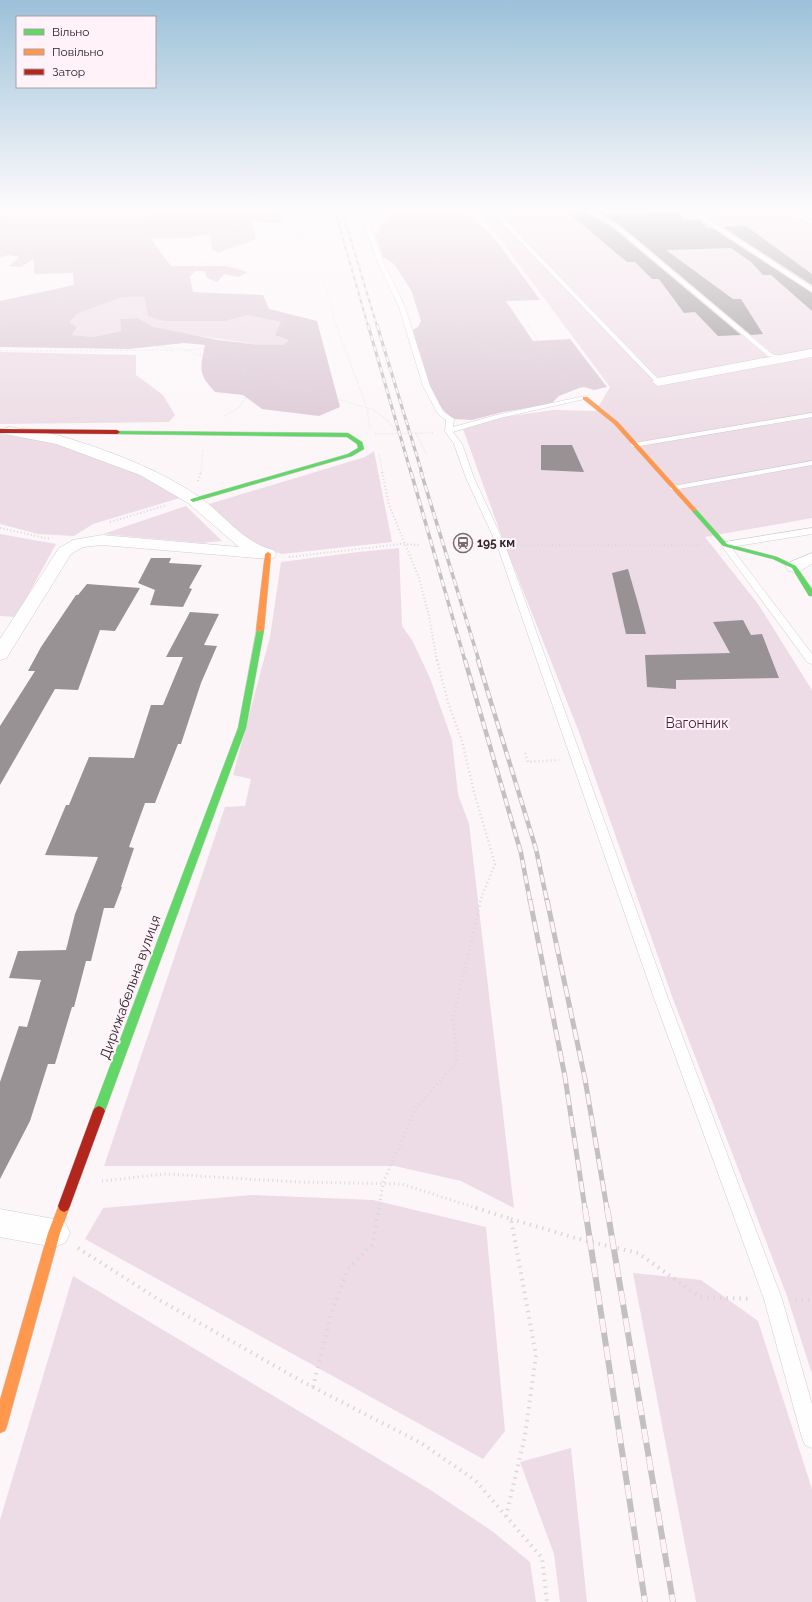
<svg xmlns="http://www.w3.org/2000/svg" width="812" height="1602" font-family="Raleway,sans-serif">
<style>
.green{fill:#eddce5}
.forest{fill:#ddcad5;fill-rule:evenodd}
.building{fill:#989295}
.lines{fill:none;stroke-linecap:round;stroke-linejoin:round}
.lane-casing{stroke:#d2cccf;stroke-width:1}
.street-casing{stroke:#d2cccf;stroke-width:1}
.fast-casing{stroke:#d2cccf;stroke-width:1}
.slow-casing{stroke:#d2cccf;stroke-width:1}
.jam-casing{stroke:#d2cccf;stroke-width:1}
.path-far5{stroke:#dbd8da;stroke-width:1;stroke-dasharray:0.5 1.5;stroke-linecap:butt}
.path-far4{stroke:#dbd8da;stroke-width:1.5;stroke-dasharray:0.5 2;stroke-linecap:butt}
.path-far3{stroke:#dbd8da;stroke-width:2;stroke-dasharray:1 2.5;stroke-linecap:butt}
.path-far2{stroke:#dbd8da;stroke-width:2.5;stroke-dasharray:1 3;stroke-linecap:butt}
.path-far1{stroke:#dbd8da;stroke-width:3;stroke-dasharray:1 3.5;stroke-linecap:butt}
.path{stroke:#dbd8da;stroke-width:4;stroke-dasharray:1.5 5;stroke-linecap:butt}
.lane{fill:#fffefe;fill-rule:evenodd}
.street{fill:#fffefe;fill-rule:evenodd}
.fast{fill:#63d668;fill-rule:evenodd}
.slow{fill:#ff974d;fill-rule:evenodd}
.jam{fill:#b3261e;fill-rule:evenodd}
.rail-far5-casing{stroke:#c2c0c2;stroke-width:2}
.rail-far4-casing{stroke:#c2c0c2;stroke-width:3}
.rail-far3-casing{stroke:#c2c0c2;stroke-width:3.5}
.rail-far2-casing{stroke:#c2c0c2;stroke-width:4.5}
.rail-far1-casing{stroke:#c2c0c2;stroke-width:5}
.rail-casing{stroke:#c2c0c2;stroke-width:6}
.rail-far5{stroke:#fff3f9;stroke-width:1.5;stroke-dasharray:4;stroke-linecap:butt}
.rail-far4{stroke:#fff3f9;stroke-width:2;stroke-dasharray:5.5;stroke-linecap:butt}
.rail-far3{stroke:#fff3f9;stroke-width:2.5;stroke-dasharray:7;stroke-linecap:butt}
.rail-far2{stroke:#fff3f9;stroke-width:3;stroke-dasharray:8;stroke-linecap:butt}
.rail-far1{stroke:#fff3f9;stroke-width:3.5;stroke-dasharray:11;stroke-linecap:butt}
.rail{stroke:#fff3f9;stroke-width:5;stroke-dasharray:14;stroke-linecap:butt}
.labels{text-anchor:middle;stroke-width:4;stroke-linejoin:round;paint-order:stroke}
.far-poi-label{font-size:12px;font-weight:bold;fill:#2c2428;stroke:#fff3f9;text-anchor:start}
.park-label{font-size:14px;fill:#471f39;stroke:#fff3f9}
.street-label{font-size:14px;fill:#2c2428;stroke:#fff3f9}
</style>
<rect width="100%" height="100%" fill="#fcf6f9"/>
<path class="green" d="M0 211H159L152 214 155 215 91 222 62 219 53 222 33 218 18 223 5 222 10 216 0 215Z
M479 211H812V518L705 537 758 604 812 690V1374L787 1296 673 999 579 732 503 540 463 429 505 417 553 410 596 411 610 387Z
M123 297H144L148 316 163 321H226L247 315 281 322 290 339 283 345H261L173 332 154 327 137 318 120 319 121 331 94 337 72 335 77 327 68 322 77 314Z
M0 352 136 355V375L163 395 175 415 169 422 0 424Z
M0 434 51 442 140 475 180 498 93 524 74 536 38 534 0 524Z
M374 451 392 542 282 554 266 549 232 529 209 504 365 457Z
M186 506 222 541 201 543 103 534Z
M0 534 56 544 16 617 0 616Z
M399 548 402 626 412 640 430 678 452 740 458 794 469 824 514 1208 461 1181 395 1166H104L225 807 245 806 251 779 233 775 270 637 281 562 358 552Z
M251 1195 373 1200 486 1227 505 1431 483 1459 85 1239 103 1208Z
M633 1273 701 1280 758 1321 812 1489V1602H696Z
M73 1276 429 1489 492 1531 530 1562 536 1602H0V1520Z
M571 1448 587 1602H560L554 1554 520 1462Z"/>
<path class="forest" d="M159 211H283L280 223 252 222 256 239 218 253 212 249 210 234 188 238 151 239 171 266H227L248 272 239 277 224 274 217 282 207 278 205 271H195L190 277 193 292 263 295 269 309 317 321 340 407 319 416 262 409 243 395 215 392C198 374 200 369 205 345L184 343 129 349 0 347V301L74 285 73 273 34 274V259L21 267 9 266 20 257 8 255 0 258V215L10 216 5 222 18 223 33 218 53 222 62 219 91 222 154 216 151 214ZM123 297H144L148 316 163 321H226L247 315 281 322 275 335 289 340 283 345H261L218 340 154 327 137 318 120 319 121 331 94 337 72 335 77 327 69 322 77 314Z
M387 211H453L454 214H471C477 223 486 229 493 237 509 258 525 278 540 300L506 301 533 341 570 339 607 387 594 390 584 387 579 388 559 396 551 404 503 412 472 420 455 419 450 417 439 405 430 389 409 332 418 327 421 321 411 290 394 264 383 257 375 235 379 232 380 225 390 218Z"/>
<path class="building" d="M566 211H585L613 228 741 335 718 336 695 312 684 313 659 279H652L635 262H627Z
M597 211H601L603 215 679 213 684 220H700L707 228H712L812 293V311L771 275H763L751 262 731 248 666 250 733 299H741L763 334 751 335 619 224Z
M746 226 812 274V285L723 227Z
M541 445H572L584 472 541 470Z
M151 558H171L169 563 202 565 189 588 192 589 183 607 150 605 155 590 138 583Z
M628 569 639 607 646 634H626L612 573Z
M87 584 140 588 115 631 100 630 78 690 55 689 0 785V726L35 671H28L41 647 76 595H78Z
M190 612 219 614 204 645 217 646 201 683 181 744H178L155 803H145L129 847 134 848 121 887H122L114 908H104L91 961H86L74 1007H72L55 1064H48L30 1121 0 1179V1082L19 1026 27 1027 41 980 9 978 18 951 66 950 75 914 98 857 45 855 66 805H69L89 757 134 758 151 705H163L183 657H166Z
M743 620 751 635 762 634 779 678 676 680V689L647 687 645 655 730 653 713 622Z"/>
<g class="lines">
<g class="lane-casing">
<path id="lane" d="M360 211H365L384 263 405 307 430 386 443 411 454 419 453 427 500 414 585 396 589 398 500 418 453 432 462 444 474 478 505 545 668 998 782 1299 812 1404V1448L805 1445 802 1438 764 1299 654 998 497 545 466 478 454 444 445 431 446 420 438 414 423 386 399 307 378 263Z
M491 211H496L660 381V383H656Z
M586 211H593L618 225 772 354 787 358V360L768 356 614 227Z
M681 211 698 213 708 219 812 287V292L704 221 694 215Z
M787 211H794L812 220V224Z
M812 413V417L634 447 630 445 634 443Z
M812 461V465L673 490 669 488 673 486Z
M812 528V534L731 547 812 654V664L808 663 721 545 725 542Z"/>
</g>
<g class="street-casing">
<path id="street" d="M812 349V357L658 386 652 382 658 378Z
M10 427C28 430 47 432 64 437 110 451 158 469 198 496 224 514 243 543 274 550L276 554 274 558 268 559 102 545 83 547 71 554 9 654 7 658 0 660V639L59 548 73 540 102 535 239 547 188 503 140 475 56 444 5 434 3 431 5 428Z
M812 553V564L800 571 794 572 788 571 786 567 788 563Z
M0 1209 54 1219 65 1223 70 1233 65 1243 54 1247 0 1237Z"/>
</g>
<g class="fast-casing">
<path id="fast" d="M115 431 348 433 362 442 364 449 352 456 193 502 190 500 191 499 348 454 358 448 357 444 347 437 117 434 115 433Z
M692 509H696L727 544 777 557 796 566 812 589V596H809L792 568 773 559 723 546 692 511Z
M257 628H260L264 630 246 728 105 1111 103 1114 99 1116 95 1114 93 1111 238 728Z"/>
</g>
<g class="slow-casing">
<path id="slow" d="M583 397H587L618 422 696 509V511H692L614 424 583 399Z
M268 552 271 554 264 630 260 632 256 630 265 554Z
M64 1200 68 1202 70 1206 60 1233 7 1426 5 1431 0 1433V1400L48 1233 60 1202Z"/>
</g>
<g class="jam-casing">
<path id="jam" d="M0 429 117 430 120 432 117 434 0 433Z
M99 1106 103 1108 105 1111 70 1206 68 1210 64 1212 60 1210 58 1206 93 1111 95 1108Z"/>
</g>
<path class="path-far5" d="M201 211 212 251
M302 211 301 220 304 241 315 249 336 326
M398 211 400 222 441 259 435 263 438 277 444 289 440 295 448 311 459 326
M0 214 9 215 31 225 57 231 100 236H175L198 240 215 256
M234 233 235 211
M0 252 33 255 67 262 79 271 171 257 213 265
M0 302 29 299 79 283V271
M0 306 21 311 42 322
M528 325 529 326
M1 326 21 319 53 326
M65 326 45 311 47 305 61 298 77 284
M243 326 240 322 218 306 213 283 214 257 234 234 248 225 259 211"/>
<path class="path-far4" d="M49 325 103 338 185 350 244 371 249 390 240 407 224 416
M64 325 67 328
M242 325 248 334 236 346V358L244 371 374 410 387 420 398 433
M336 325 367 408 370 428
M459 325C481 351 498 356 530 360 538 361 545 364 552 364
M528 325 568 387
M0 327 4 325
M186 350 236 346
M0 351 173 350
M606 392 640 385
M416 433 427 455
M375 434 434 433
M379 455 383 473
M201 473 203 449"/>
<path class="path-far3" d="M382 472 389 505 419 578 429 616 437 661
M198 481 201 472
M110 522 167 505
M0 528 50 539
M472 543 482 544
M517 545H700
M289 557 401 544 420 545"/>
<path class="path-far2" d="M437 660 448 702 462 741 474 792 495 864 480 901
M525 753 528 762 559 760"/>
<path class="path-far1" d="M102 1181 165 1174 297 1182 402 1184 479 1209
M379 1209 383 1183 416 1108 457 1062 453 1018 481 900"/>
<path class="path" d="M476 1208 511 1219 536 1355 525 1436 506 1516
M511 1219 579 1239 638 1253 700 1297 752 1299
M78 1248 156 1298 303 1382 421 1443 475 1480 542 1558 547 1602
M795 1300H812
M313 1387 331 1314 348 1269 373 1244 379 1208"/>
<use href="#lane" class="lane"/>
<use href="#street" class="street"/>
<use href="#fast" class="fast"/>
<use href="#slow" class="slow"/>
<use href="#jam" class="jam"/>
<g class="rail-far5-casing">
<path id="rail-far5" d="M335 211 368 326
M342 211 377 326"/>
</g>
<g class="rail-far4-casing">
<path id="rail-far4" d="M368 325 411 473
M377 325 422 473"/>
</g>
<g class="rail-far3-casing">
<path id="rail-far3" d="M411 472 465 661
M421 472 479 661"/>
</g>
<g class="rail-far2-casing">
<path id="rail-far2" d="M465 660 521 853 530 901
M478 660 536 849 547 901"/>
</g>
<g class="rail-far1-casing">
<path id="rail-far1" d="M530 900 565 1077 585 1209
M547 900 585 1079 607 1209"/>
</g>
<g class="rail-casing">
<path id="rail" d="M585 1208 645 1602
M607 1208 673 1602"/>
</g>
<use href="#rail-far5" class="rail-far5"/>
<use href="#rail-far4" class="rail-far4"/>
<use href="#rail-far3" class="rail-far3"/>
<use href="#rail-far2" class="rail-far2"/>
<use href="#rail-far1" class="rail-far1"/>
<use href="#rail" class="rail"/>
</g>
<linearGradient id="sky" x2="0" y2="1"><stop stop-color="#9cc1d9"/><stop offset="0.48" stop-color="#fefbfc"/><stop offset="1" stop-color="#fefbfc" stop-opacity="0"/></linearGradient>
<rect width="812" height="436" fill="url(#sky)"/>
<defs>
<g id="station-ring" transform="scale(1)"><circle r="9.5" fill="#fff3f9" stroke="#756e71" stroke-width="1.5"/><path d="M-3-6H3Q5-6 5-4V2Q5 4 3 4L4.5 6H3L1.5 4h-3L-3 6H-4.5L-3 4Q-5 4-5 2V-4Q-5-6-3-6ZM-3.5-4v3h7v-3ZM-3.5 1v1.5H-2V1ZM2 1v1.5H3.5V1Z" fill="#756e71"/></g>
</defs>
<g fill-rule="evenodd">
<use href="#station-ring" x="463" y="543"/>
</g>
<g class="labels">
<g class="far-poi-label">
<text x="477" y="547">195 км</text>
</g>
<g class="park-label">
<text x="697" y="728">Вагонник</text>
</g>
<g class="street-label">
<text transform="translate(130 987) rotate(-70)" y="5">Дирижабельна вулиця</text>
</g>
</g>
<rect x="16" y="16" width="140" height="72" fill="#fff3f9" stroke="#aba0a5"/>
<rect x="24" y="29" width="20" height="6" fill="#63d668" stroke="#aba0a5"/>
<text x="52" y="36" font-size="12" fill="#2c2428">Вільно</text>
<rect x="24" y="49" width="20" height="6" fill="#ff974d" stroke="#aba0a5"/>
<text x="52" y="56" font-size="12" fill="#2c2428">Повільно</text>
<rect x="24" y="69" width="20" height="6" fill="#b3261e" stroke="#aba0a5"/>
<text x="52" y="76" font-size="12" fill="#2c2428">Затор</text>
</svg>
